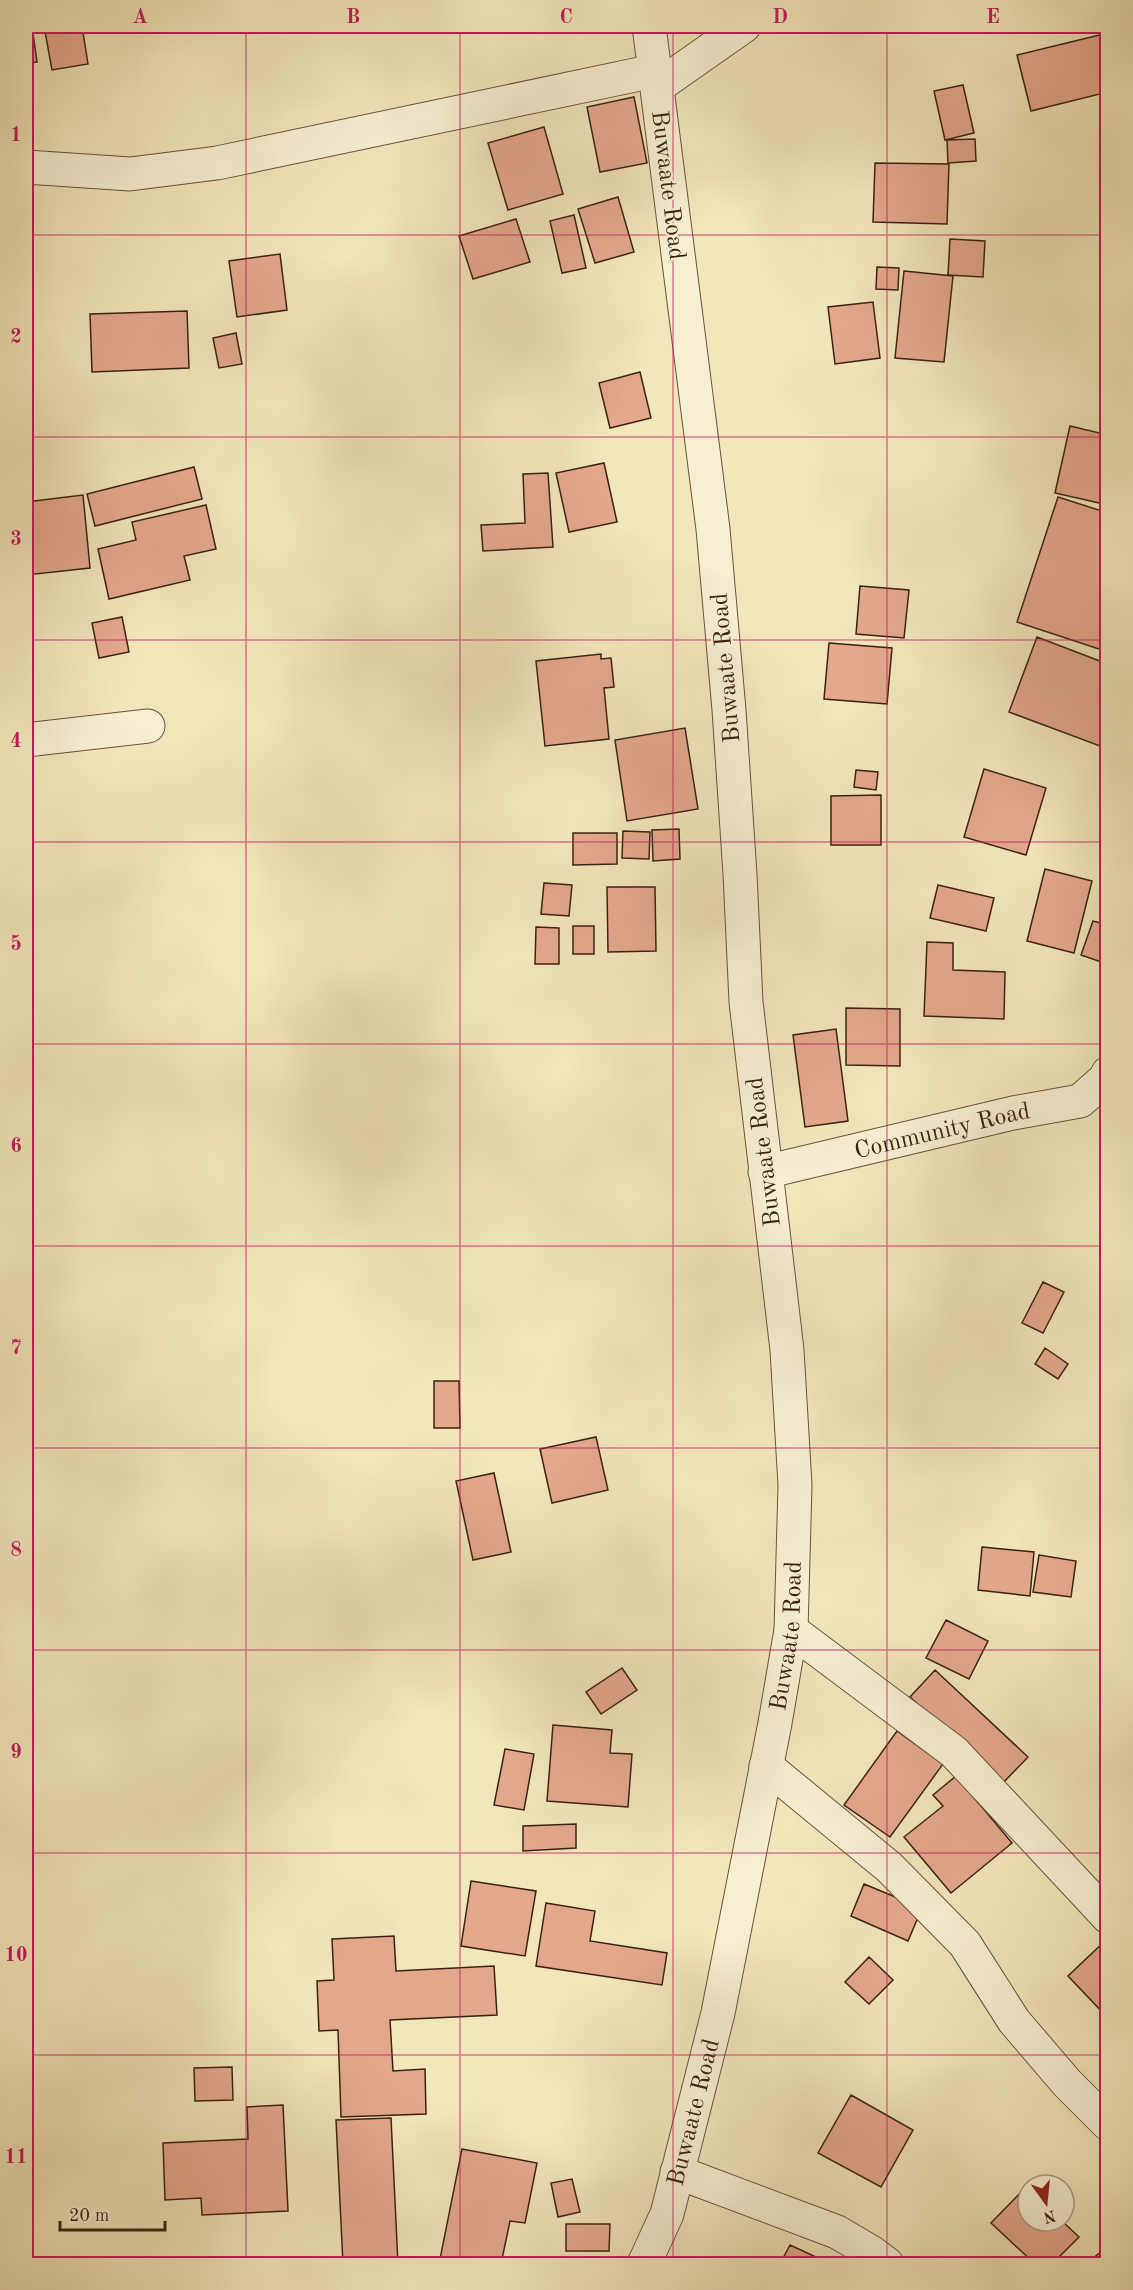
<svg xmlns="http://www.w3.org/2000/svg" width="1133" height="2290" font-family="'Old Standard TT',serif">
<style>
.building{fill:#e4a88d;stroke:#3b220f;stroke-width:1.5}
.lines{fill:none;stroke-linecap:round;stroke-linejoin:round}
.minor-casing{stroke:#69533a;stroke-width:35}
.tertiary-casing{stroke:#69533a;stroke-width:35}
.minor{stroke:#f7efd3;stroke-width:33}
.tertiary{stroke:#f7efd3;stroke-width:33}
.grid{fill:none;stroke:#c2185b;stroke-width:1.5;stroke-opacity:0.55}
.labels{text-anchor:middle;stroke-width:4.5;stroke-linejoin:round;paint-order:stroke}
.street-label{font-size:24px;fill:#3b220f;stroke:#f7efd3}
.neatline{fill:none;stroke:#c2185b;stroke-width:2}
.grid-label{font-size:20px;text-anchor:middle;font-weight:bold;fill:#c2185b}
</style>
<rect width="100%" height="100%" fill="#f2e6bb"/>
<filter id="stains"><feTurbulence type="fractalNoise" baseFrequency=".00333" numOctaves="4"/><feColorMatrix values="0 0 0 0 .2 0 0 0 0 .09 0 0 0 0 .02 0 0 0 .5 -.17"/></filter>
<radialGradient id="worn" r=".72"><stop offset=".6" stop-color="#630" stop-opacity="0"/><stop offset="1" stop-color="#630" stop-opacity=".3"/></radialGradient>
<path class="building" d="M26 26H32L37 62 26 63Z
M44 26H82L88 64 52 70Z
M1108 33V92L1031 111 1017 55Z
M963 85 974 133 945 140 934 91Z
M634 97 647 163 600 172 587 107Z
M544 127 563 194 508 210 488 143Z
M975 139 976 161 948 163 947 140Z
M875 163 949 164 947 224 873 222Z
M618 197 634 252 595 263 578 209Z
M574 215 586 268 562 273 550 221Z
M516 219 530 262 473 279 459 236Z
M950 239 985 241 983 277 948 275Z
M280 254 287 310 237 317 229 261Z
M877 267 899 268 898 290 876 289Z
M904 271 953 276 944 362 895 358Z
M873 302 880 358 835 364 828 307Z
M187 311 189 368 92 372 90 314Z
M236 333 242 364 219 368 213 338Z
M640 372 651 418 610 428 599 383Z
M1070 426 1108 435V505L1055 493Z
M604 463 617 522 569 532 556 473Z
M194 467 202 499 95 526 87 494Z
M548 473 553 547 483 551 481 525 525 523 523 474Z
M83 495 90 568 26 575V502Z
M1058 497 1108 513V652L1017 622Z
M206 505 216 549 184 556 190 580 109 599 98 549 136 540 132 522Z
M860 586 909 590 904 638 856 634Z
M122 617 129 652 99 658 92 623Z
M1037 637 1105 663 1108 657V749L1009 712Z
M829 643 892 648 887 704 824 699Z
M601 654V659L611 658 614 687 604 688 609 739 545 746 536 661Z
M685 728 698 809 627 821 615 740Z
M984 769 1046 788 1026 855 964 837Z
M856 770 878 772 876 790 854 787Z
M881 795V845H831V796Z
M679 829 680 859 653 861 652 830Z
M623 831 650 832 649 859 622 858Z
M573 833H617V864L573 865Z
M1045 869 1092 881 1074 953 1027 941Z
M544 883 572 885 569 916 541 914Z
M938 885 994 898 986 931 930 918Z
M607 887H655L656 951 608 952Z
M1093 921 1108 925 1107 964 1081 955Z
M573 926H594V954H573Z
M536 927 559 928V964H535Z
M927 942 953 943V970L1005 972 1004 1019 924 1016Z
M846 1008 900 1009V1066L846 1065Z
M836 1029 848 1121 805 1127 793 1035Z
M1043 1282 1064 1292 1043 1333 1022 1323Z
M1045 1348 1068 1364 1058 1379 1035 1364Z
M434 1381H459L460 1428H434Z
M596 1437 608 1490 552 1503 540 1449Z
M494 1473 511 1552 473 1560 456 1481Z
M982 1547 1034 1552 1030 1596 978 1590Z
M1039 1555 1076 1561 1071 1597 1033 1592Z
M946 1620 988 1641 969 1679 926 1658Z
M622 1668 637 1690 601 1714 586 1692Z
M935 1670 1028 1757 1002 1784 910 1697Z
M553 1725 612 1730 610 1753 632 1754 628 1807 547 1801Z
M897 1731 943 1764 890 1837 844 1805Z
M505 1749 534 1754 524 1810 494 1805Z
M956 1776 1012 1843 951 1893 904 1837 943 1806 933 1795Z
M576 1824V1848L523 1851V1826Z
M471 1881 536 1891 525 1956 461 1946Z
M864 1884 922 1908 908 1941 851 1916Z
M546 1903 595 1911 590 1941 667 1953 662 1985 536 1966Z
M394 1936 396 1971 494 1966 497 2015 390 2020 393 2071 425 2069 426 2114 341 2117 338 2030 319 2031 317 1981 334 1980 332 1939Z
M1106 1940 1108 1941V2018L1068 1976Z
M869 1957 893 1980 869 2004 845 1982Z
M232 2067 233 2100 195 2101 194 2068Z
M851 2095 913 2130 881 2187 818 2153Z
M283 2105 288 2211 202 2215 201 2198 165 2200 163 2143 248 2139 247 2107Z
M391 2118 398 2264H343L336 2120Z
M462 2149 537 2163 525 2223 510 2221 501 2264H439Z
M572 2179 580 2212 558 2217 551 2183Z
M1026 2187 1028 2189V2221H1062L1079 2237 1052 2264H1035L991 2223Z
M566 2224H610L609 2251H566Z
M790 2245 831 2264H780Z
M1108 2246V2264H1086Z"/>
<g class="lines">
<g class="minor-casing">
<g id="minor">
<path d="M657 87 744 26"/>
<path d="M26 167 130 174 217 163 654 71"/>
<path d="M26 740 148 726"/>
<path id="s1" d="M765 1172 1013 1113 1080 1101 1105 1079 1108 1073"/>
<path d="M791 1630 954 1752 1108 1917"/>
<path d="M766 1766 889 1867 965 1944 1014 2021 1067 2083 1108 2124"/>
<path d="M677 2172 837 2232 871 2252 887 2264"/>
</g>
</g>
<g class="tertiary-casing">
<g id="tertiary">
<path id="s2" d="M644 2264 667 2214 718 2013 775 1723 791 1630 795 1485 787 1350 746 1002 740 874 729 710 713 529 649 26"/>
</g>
</g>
<use href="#minor" class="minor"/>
<use href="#tertiary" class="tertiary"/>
</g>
<path class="grid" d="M246 26V2264M460 26V2264M673 26V2264M887 26V2264M26 235H1108M26 437H1108M26 640H1108M26 842H1108M26 1044H1108M26 1246H1108M26 1448H1108M26 1650H1108M26 1853H1108M26 2055H1108"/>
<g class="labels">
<g class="street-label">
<text transform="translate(669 185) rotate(83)" y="8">Buwaate Road</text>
<text transform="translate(725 668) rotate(-95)" y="8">Buwaate Road</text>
<text dy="8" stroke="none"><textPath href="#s1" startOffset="182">Community Road</textPath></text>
<text transform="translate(763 1152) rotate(-97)" y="8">Buwaate Road</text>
<text dy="8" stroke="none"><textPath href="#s2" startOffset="646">Buwaate Road</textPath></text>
<text dy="8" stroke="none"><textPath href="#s2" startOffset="160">Buwaate Road</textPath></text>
</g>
</g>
<rect width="1133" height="2290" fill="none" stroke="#f2e6bb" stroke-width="66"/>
<g transform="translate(1046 2203) rotate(165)"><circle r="28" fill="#f7efd3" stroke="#ac9d85" stroke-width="1.5"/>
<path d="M0-4.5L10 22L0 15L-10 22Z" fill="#8f2418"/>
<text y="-9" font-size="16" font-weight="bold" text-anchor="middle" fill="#3b220f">N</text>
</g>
<path d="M60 2221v9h105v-9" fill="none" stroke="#3b220f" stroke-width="3"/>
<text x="69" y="2221" font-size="18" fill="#3b220f" stroke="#f7efd3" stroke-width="4.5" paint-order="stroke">20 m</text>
<rect x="33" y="33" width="1067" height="2224" class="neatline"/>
<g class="grid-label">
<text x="140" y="23">A</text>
<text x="353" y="23">B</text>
<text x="566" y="23">C</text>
<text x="780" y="23">D</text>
<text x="993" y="23">E</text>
<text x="16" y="141">1</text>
<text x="16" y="343">2</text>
<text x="16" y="545">3</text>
<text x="16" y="747">4</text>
<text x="16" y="950">5</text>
<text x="16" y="1152">6</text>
<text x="16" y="1354">7</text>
<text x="16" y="1556">8</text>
<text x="16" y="1758">9</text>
<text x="16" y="1961">10</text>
<text x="16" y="2163">11</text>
</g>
<rect width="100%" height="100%" filter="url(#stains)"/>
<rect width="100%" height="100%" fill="url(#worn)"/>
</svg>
